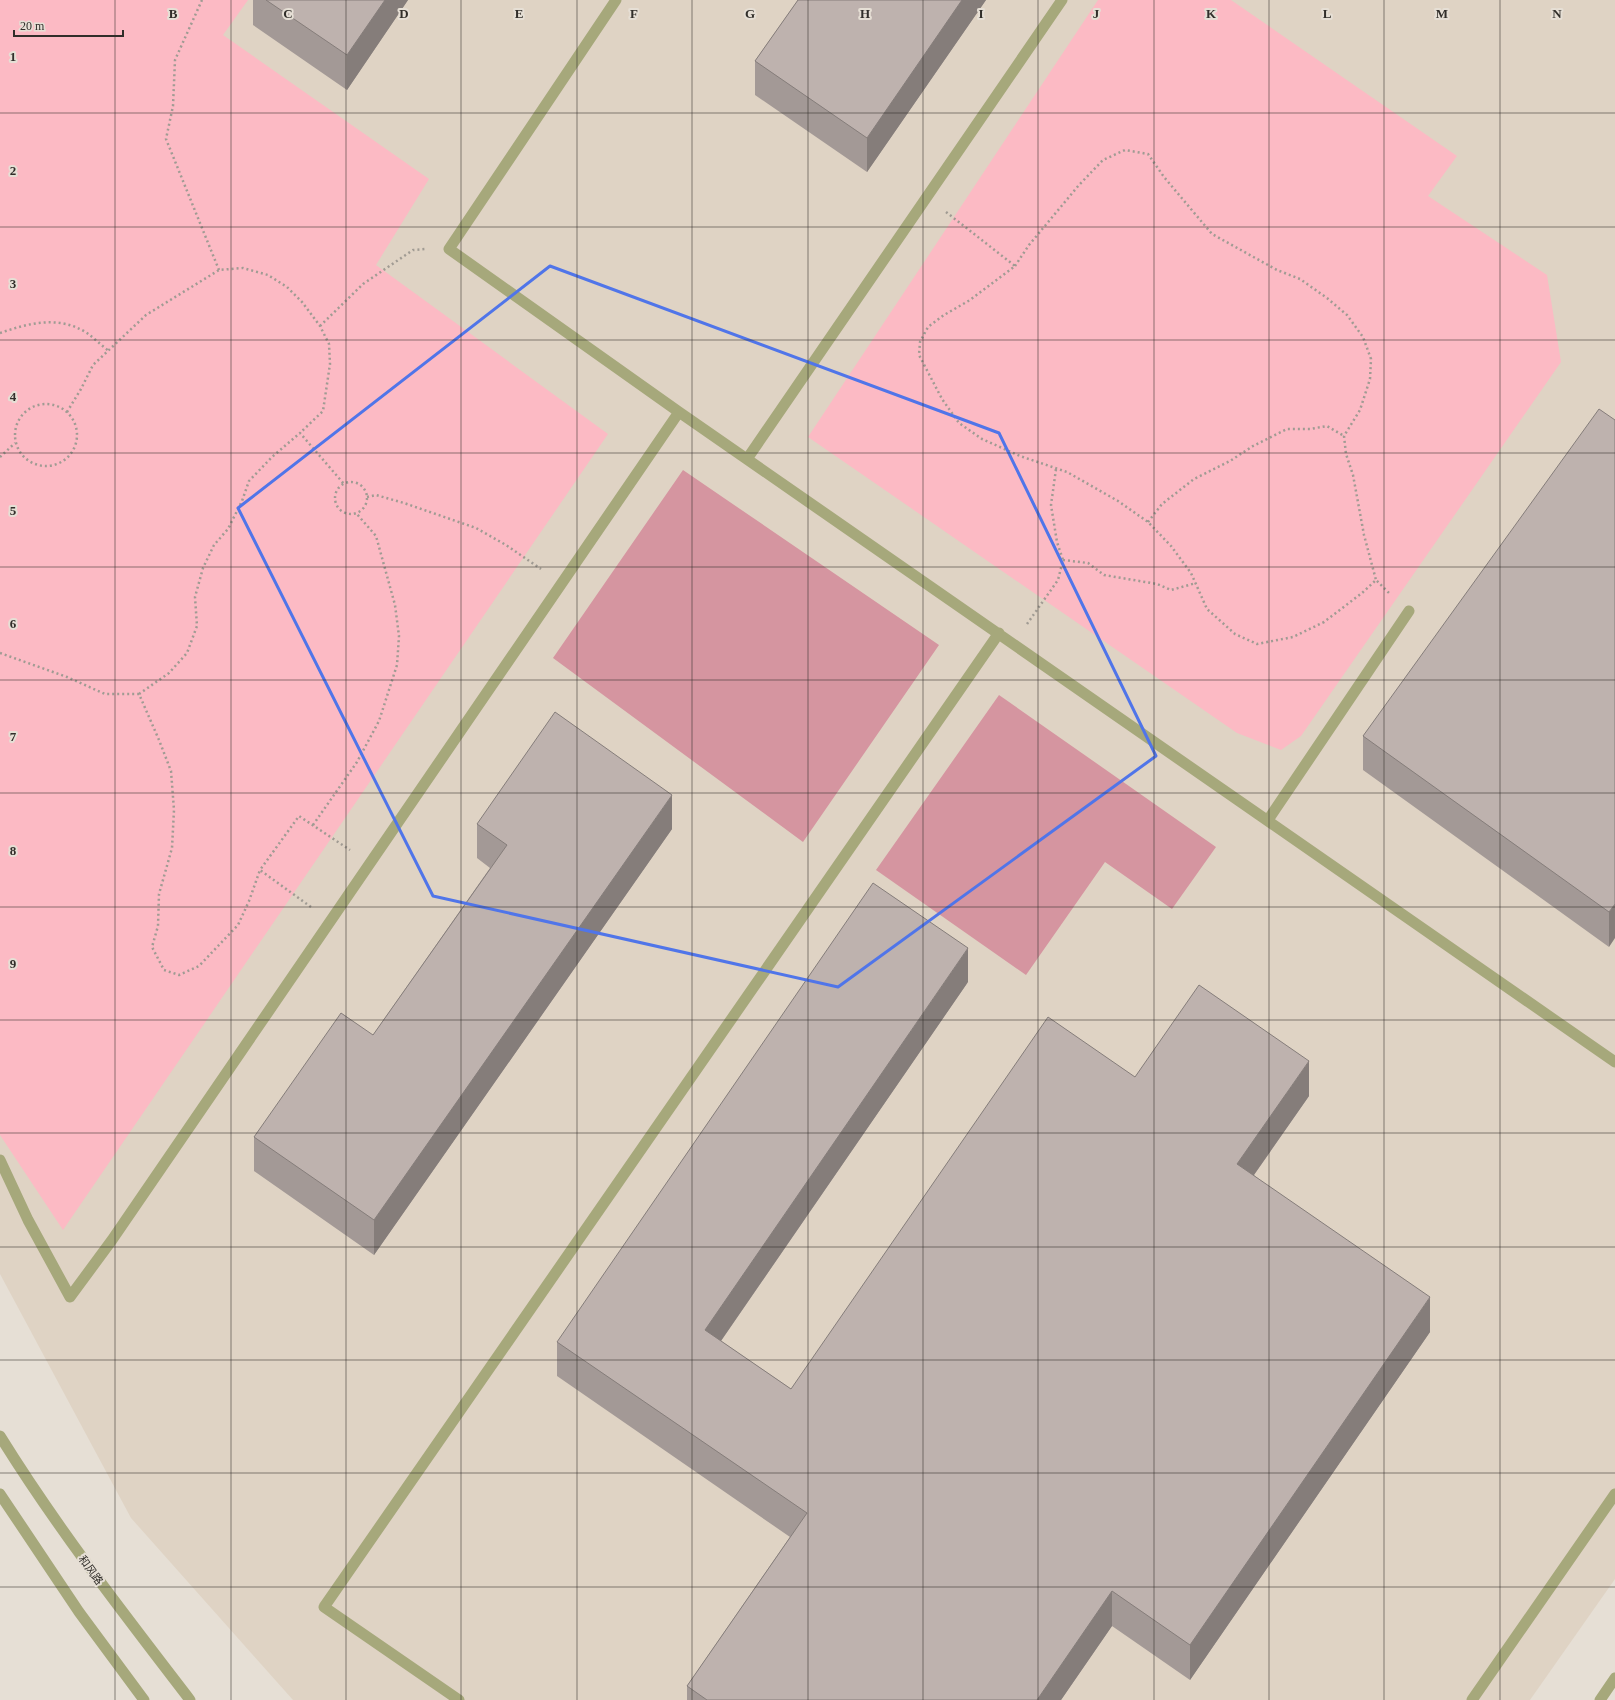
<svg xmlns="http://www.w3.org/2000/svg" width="1615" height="1700" font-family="'Times New Roman','Noto Sans SC',serif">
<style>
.built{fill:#dfd3c4}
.green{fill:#fcbac4}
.forest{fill:#d595a0}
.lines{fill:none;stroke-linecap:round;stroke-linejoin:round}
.path{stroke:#a09b93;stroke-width:2.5;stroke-dasharray:2 3;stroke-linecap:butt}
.service{stroke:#a6a87b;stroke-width:11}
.tertiary{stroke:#a6a87b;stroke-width:11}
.wall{fill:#a39996}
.shaded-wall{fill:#857d7a}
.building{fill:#beb2ae;stroke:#857d7a}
.marked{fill:none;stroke:#5075e9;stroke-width:3;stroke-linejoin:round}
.grid{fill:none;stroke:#312e2a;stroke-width:1;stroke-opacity:0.55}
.labels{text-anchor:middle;stroke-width:4;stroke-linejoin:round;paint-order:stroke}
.street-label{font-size:11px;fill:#312e2a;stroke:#e6dfd5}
.grid-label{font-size:13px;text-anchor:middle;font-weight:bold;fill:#312e2a;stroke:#e6dfd5;stroke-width:4;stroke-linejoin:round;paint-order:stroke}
</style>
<rect width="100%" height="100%" fill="#e6dfd5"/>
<path class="built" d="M0 0H1615V1579L1530 1700H293L131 1518 0 1274Z"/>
<path class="green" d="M0 0H248L223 35 429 179 376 265 608 434 63 1230 0 1135Z
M1098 0H1231L1457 156 1428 196 1547 275 1561 362 1301 736 1281 750 1237 733 808 437Z"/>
<path class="forest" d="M683 470 939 645 803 842 553 658Z
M999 695 1216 847 1172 909 1105 862 1026 975 876 870Z"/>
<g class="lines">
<path class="path" d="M202 0 175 60 173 106 166 139 219 270
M946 212 1015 266 970 300 944 315 928 327 920 342 919 355 942 399 959 423 982 439 1020 456 1067 472 1118 501 1148 522 1171 546 1191 573 1207 609 1235 634 1257 644 1293 637 1324 622 1362 593 1376 580 1390 594
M1015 266 1029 245 1079 185 1103 160 1125 150 1148 154 1164 177 1212 234 1277 270 1300 279 1327 298 1347 315 1363 337 1371 359 1370 379 1360 410 1344 436 1346 454 1353 475 1364 535 1376 580
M320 326 363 284 413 250 425 249
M0 333C29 323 59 315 87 333 94 338 101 345 109 351
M15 435a31 31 0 1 1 62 0a31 31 0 1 1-62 0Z
M67 412 81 389 93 365 146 315 219 270 243 268 268 275 287 287 302 302 320 326 329 344 330 364 323 411 300 433
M0 457 15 443
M335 498a16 16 0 1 1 32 0a16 16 0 1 1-32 0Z
M367 497 376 495 404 503 476 528 506 545 541 569
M1148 522 1162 504 1194 479 1230 461 1253 446 1287 429H1310L1327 426 1344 436
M1063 560 1088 563 1104 575 1157 584 1171 590 1196 583
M1027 624 1058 580 1063 560 1057 542 1051 505 1056 469
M0 653 67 677 105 694H139L159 740 171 771 174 810 172 848 159 894 158 926 152 947 164 970 179 975 199 966 238 925 249 901 260 870
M139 694 169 673 187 653 197 626 195 597 203 568 214 545 228 529 242 501 249 481 272 457 300 433 344 484
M313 825 357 762 379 721 397 665 399 636 395 605 376 536 356 513
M311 907 260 870 299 816 350 850"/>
<path class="service" d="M616 0 449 249 679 412 1615 1062
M747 459 1062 0
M1268 820 1409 611
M0 1160 28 1220 70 1297 112 1240 679 412
M459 1700 324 1607 999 633
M1472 1700 1615 1494"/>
<path class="tertiary" d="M0 1436C57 1528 124 1614 190 1700
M0 1494 79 1612 144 1700
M1600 1700 1615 1678"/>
</g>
<path class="wall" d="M253 0H408L347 90 253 25Z
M798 0H986L867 172 755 95V61Z
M1615 420 1609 947 1363 770V736Z
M477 824 672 829 374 1255 254 1171V1137L373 1035 490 868 477 858Z
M968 982 721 1341 791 1389 1135 1077 1309 1096 1254 1175 1430 1332 1190 1680 1112 1626 1061 1700H687V1686L790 1537 557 1376V1342Z"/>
<path class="shaded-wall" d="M385 0H408L347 90V55Z
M962 0H986L867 172V138Z
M672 795V829L374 1255V1220Z
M1615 904V938L1609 947V912Z
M968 948V982L705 1364V1330Z
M1309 1061V1096L1237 1199V1164Z
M1430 1297V1332L1190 1680V1645Z
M1112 1591V1626L1061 1700H1037Z"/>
<path class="building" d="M266 0H385L347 55Z
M798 0H962L867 138 755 61Z
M1599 409 1615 420V904L1609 912 1363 736Z
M555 712 672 795 374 1220 254 1137 341 1013 373 1035 507 845 477 824Z
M873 883 968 948 705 1330 791 1389 1048 1017 1135 1077 1199 985 1309 1061 1237 1164 1430 1297 1190 1645 1112 1591 1037 1700H707L687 1686 807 1513 557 1342Z"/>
<path class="marked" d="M550 266 999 433 1156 756 838 987 433 896 238 508Z"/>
<path class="grid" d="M115 0V1700M231 0V1700M346 0V1700M461 0V1700M577 0V1700M692 0V1700M808 0V1700M923 0V1700M1038 0V1700M1154 0V1700M1269 0V1700M1384 0V1700M1500 0V1700M0 113H1615M0 227H1615M0 340H1615M0 453H1615M0 567H1615M0 680H1615M0 793H1615M0 907H1615M0 1020H1615M0 1133H1615M0 1247H1615M0 1360H1615M0 1473H1615M0 1587H1615"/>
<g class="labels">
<g class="street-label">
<text transform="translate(91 1570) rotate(54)" y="4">和风路</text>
</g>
</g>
<g class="grid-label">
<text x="173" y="18">B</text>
<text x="288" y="18">C</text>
<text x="404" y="18">D</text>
<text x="519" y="18">E</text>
<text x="634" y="18">F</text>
<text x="750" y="18">G</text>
<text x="865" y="18">H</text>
<text x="981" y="18">I</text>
<text x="1096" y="18">J</text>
<text x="1211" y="18">K</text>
<text x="1327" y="18">L</text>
<text x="1442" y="18">M</text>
<text x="1557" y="18">N</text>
<text x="13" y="61">1</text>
<text x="13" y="175">2</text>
<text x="13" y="288">3</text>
<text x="13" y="401">4</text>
<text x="13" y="515">5</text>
<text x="13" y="628">6</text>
<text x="13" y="741">7</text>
<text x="13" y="855">8</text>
<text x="13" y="968">9</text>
</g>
<path d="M14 30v6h109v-6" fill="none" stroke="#312e2a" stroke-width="2"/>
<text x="20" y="30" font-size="12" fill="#312e2a" stroke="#e6dfd5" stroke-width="3" paint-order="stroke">20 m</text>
</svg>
